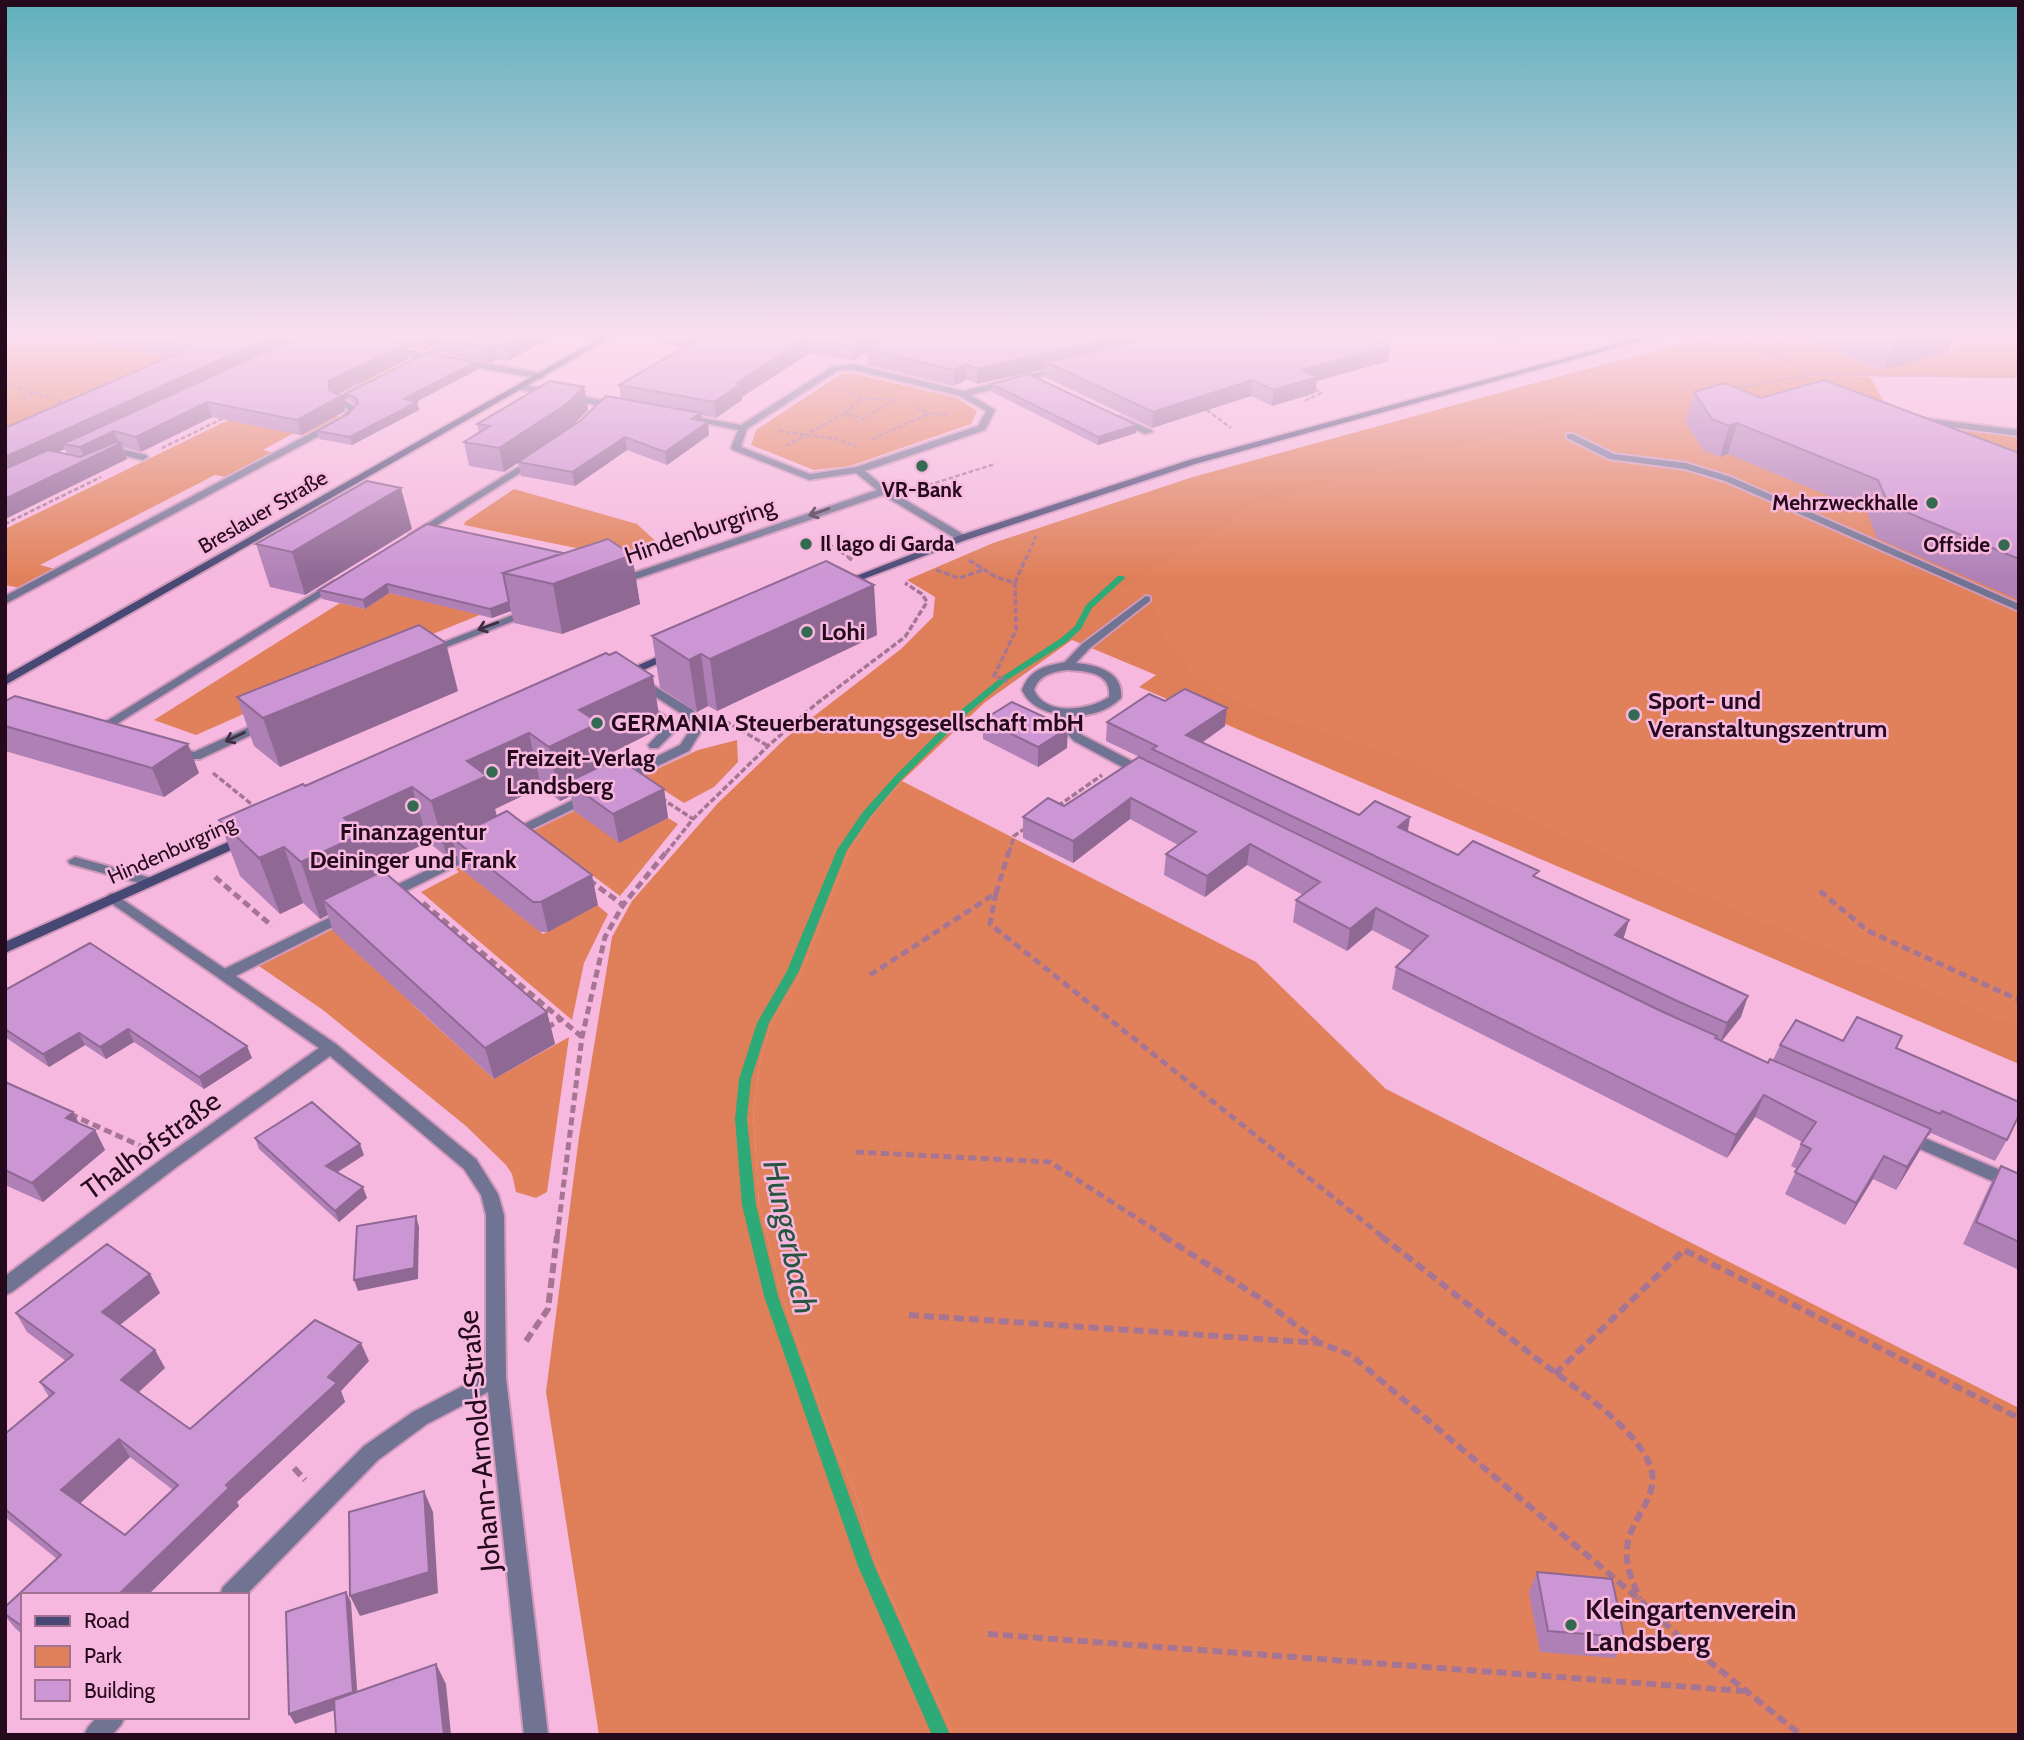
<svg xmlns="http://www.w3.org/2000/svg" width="2024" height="1740" font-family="Cabin,sans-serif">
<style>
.green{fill:#e1815b}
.forest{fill:#df7f59}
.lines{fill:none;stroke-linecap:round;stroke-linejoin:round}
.stream{fill:#2daa78;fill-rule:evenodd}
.lane-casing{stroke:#d098bb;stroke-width:4}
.street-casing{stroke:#d098bb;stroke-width:4}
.secondary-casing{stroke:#d098bb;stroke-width:4}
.path-far3{stroke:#a67594;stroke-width:2.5;stroke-dasharray:4.5 2.5;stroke-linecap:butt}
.path-far2{stroke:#a67594;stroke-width:3.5;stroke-dasharray:6 2.5;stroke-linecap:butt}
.path-far1{stroke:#a67594;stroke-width:5;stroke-dasharray:8 4.5;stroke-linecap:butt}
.path{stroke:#a67594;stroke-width:6;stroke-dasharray:10 5;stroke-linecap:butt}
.lane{fill:#717392;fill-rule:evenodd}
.street{fill:#717392;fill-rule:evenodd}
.secondary{fill:#474874;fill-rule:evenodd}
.wall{fill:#af80b6;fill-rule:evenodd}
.shaded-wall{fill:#8f6894}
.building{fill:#cc95d4;stroke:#8f6894;stroke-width:2;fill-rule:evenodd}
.oneway{stroke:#402e45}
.poi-dot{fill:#336a51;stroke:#f6b8de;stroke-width:2.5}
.labels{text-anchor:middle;stroke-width:5;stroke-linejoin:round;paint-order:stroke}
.far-poi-label{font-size:21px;font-weight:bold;fill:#25091c;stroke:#f6b8de;text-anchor:end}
.far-street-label{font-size:21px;fill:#25091c;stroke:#f6b8de}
.street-label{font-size:24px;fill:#25091c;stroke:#f6b8de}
.poi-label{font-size:24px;font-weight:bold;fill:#25091c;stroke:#f6b8de;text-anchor:start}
.near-street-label{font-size:28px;fill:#25091c;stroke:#f6b8de}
.near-poi-label{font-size:28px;font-weight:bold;fill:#25091c;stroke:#f6b8de;text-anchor:start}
.near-water-label{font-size:32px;font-style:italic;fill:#25553f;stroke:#f6b8de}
</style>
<rect width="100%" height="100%" fill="#f6b8de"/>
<path class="green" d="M21 334H209L5 475V340Z
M1719 334H1787L1884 370 1964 347 1947 340 1968 334H2019V378L1840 376 1546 380Z
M368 352 409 359 326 403 340 418 307 435 292 434 263 450 277 454 231 478 215 475 40 565 55 569 20 588 5 585V529Z
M852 373 957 398 977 411 971 424 850 466 814 470 751 445 756 430 841 374Z
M1702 398 2019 431V1038L1062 628 1219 504 1590 400Z
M514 489 637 524 662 547 629 559 464 525 465 522Z
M389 593 482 614 339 672 196 735 154 720 340 603 365 609Z
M737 740 738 762 714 787 684 803 642 776 698 750Z
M902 781 1256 962 1386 1089 2019 1408V1735H953L877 1566 856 1496 831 1439 783 1299 759 1205 753 1112 760 1060 771 1023 799 977 849 851 871 817Z
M623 787 619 843 668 818 678 824 620 896 533 831Z
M513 841 467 873 543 934 597 905 608 914 584 963 572 1020 421 892 459 872 456 869Z
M391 900 412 1004 494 1079 569 1037 547 1192 536 1198 516 1192 512 1174 506 1165 466 1126 323 1010 259 966Z"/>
<path class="forest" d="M1840 376 1870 377 1891 415 1756 403 1605 405 1242 507 1222 530 1168 558 1120 592 1151 597 1165 638 1188 668 1214 688 1258 711 1410 761 1501 807 1751 917 2019 1028V1064L1139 687 1156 675 1072 640 984 703 902 781 871 817 849 851 799 977 771 1023 760 1060 753 1112 759 1205 783 1299 831 1439 856 1496 877 1566 953 1735H599L546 1392 579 1137 612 937 632 901 718 803 787 737 901 649 933 617 935 597 907 580 993 543 1193 477 1546 380Z"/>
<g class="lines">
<path class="stream" d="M1118 576H1124L1125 578 1092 608 1081 629 1067 642 1006 681 967 714 901 780 870 817 847 850 799 971 769 1023 751 1079 747 1119 756 1205 778 1296 874 1565 950 1735H932L858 1566 764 1296 742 1205 735 1119 739 1079 757 1023 787 971 837 850 862 813 895 776 961 710 1003 676 1061 638 1075 626 1086 605Z"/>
<g class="lane-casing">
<path id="lane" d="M5 334H16L5 338Z
M458 334H468L430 357 423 355Z
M1120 416 1151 430 1153 432 1145 434 1117 421 1116 419Z
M1923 418 2019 430V436L1920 423V419Z
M1567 434H1573L1614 454 1686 463 1731 477 2019 604V611L1725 481 1685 469 1609 459 1567 438Z
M121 449 146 455 148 457 143 460 122 455 110 461 105 458Z
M1146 596 1150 597V601L1090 648 1071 668H1063V664L1082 644Z
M640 677 693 710 700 719 702 730 689 751 622 783 617 782 616 779 617 776 680 745 690 730 688 720 685 716 636 684V678Z
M645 704 672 720 677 729 658 748H650L648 745 664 728 641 711 639 708Z
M589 792 594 793 596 796 594 799 514 838 509 839 502 835Z
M475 847 480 848 482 851 480 854 392 898 387 899 380 895 382 892Z
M75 857 155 879 157 882 150 886 70 864 68 861Z
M347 909 354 914 352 917 232 978 227 979 219 974 222 970Z"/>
</g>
<g class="street-casing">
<path id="street" d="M389 347 541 373 545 376 541 379 386 351 385 349Z
M854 364 963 391 1065 366 1069 369 971 395 995 410 985 430 865 471 887 489 966 536V540H958L883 495 621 584H613V580L877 490 856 473 809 480 733 450 731 448 738 430 680 418 684 415 741 425 832 367ZM854 370 960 396 986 411 978 426 856 467 810 474 741 447 747 429 837 371Z
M520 384 615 403 619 406 615 409 517 389V385Z
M360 385 367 387 344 400 358 409 349 420 5 604V596L343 416 349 410 333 400Z
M533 458 538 461 536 463 418 537 414 538 409 535Z
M334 581 339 584 338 586 107 730H99L97 727Z
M528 609 534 612 532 614 434 652 430 653 424 650Z
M1067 662C1090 664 1124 668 1121 698 1108 711 1090 716 1072 716L1075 728 1082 735 1149 770 1150 773 1149 776H1139L1074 741 1063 729 1059 715C1044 711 1029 706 1022 690 1029 669 1047 665 1067 662ZM1067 670C1085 671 1112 672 1109 697 1090 710 1046 717 1034 690 1039 675 1052 672 1067 670Z
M264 720 270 724 268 727 200 759H190L171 750 177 746 194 752Z
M113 893 336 1044 476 1159 498 1194 504 1215 506 1378 548 1735H524L488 1392 427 1424 378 1460 246 1595H220L223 1587 364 1446 413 1412 486 1374V1215L481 1195 464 1169 330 1056 178 1166 12 1292 5 1295V1276L166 1156 319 1048 108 901 106 898 108 895Z
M1908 1131 2019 1178V1193L1902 1141 1900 1137 1902 1133Z
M97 1717H125L121 1725 112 1735H84L88 1727Z"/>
</g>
<g class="secondary-casing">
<path id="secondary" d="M607 334H617L5 685V676Z
M1653 334H1666L1195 464 966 540 845 586H837L836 584 958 536 1189 460Z
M673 650 677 651V655L628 677H620L618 674Z
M246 834 251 835 253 838 251 841 5 953V942Z"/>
</g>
<path class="path-far3" d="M1491 334 1525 349
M1734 334 1744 342 1811 373
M1681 341 1707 334
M5 383 71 405
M1731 389 1813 374 2019 377
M846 390 862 399H887
M22 398 35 393
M1305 401 1321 393 1310 386
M916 407 929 413 947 415
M1207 410 1231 428
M845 413 862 399
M779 431 836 439 856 446
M872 439 928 414
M786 446 845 413 864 419 895 398
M162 448 224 418
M922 487 995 464
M5 524 101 477
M829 544 851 559
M1026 559 1036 536"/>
<path class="path-far2" d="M848 557 852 560
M969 560 996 577 1015 583 1016 630 994 676 1008 681
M936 570 959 578 983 570
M1015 583 1026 557
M718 717 768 746
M213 773 255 807
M661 798 693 819
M1058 806 1102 775
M666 853 693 819 768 746 816 704 905 637 927 602 922 594 905 583
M1009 853 1014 836 1027 827"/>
<path class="path-far1" d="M215 877 272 926
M589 880 623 905
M1820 891 1868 931 2019 1000
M996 893 990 924 1383 1237
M423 903 582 1037
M870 975 996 893 1009 851
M547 1028 561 1019
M70 1114 145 1148
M856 1152 1050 1162 1166 1237
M557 1237 582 1037 605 937 623 905 667 851"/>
<path class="path" d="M1163 1236 1263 1300 1318 1342
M1381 1236C1431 1275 1481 1315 1532 1355 1567 1383 1636 1425 1651 1468 1660 1497 1629 1520 1627 1548 1625 1566 1633 1583 1640 1599
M909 1315 1320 1343 1351 1355 1640 1600 1684 1641 1801 1735
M526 1341 548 1309 557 1236
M1555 1374 1684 1250 2019 1418
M294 1468 305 1480
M988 1634 1744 1691"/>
<use href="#lane" class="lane"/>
<use href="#street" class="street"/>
<use href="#secondary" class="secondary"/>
</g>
<path class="wall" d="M42 334H557L508 361 497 359 490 363 441 353 439 342 426 350 406 347 409 358 337 394 341 396 345 411 301 435 212 417 141 452 123 447 127 459 5 519V428L169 357ZM285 335 298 337 287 342ZM65 449 67 454 57 452Z
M658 334H1358L1390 346 1388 361 1317 381 1315 393 1272 406 1251 396 1152 428 1045 377 1046 369 977 384 967 379 954 386 868 365 867 352 853 361 810 353 742 397V400L716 418 701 415 702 421 709 435 667 465 627 450 575 486 521 476 518 463 504 472 469 466 464 442 479 433 477 424 584 387 588 410 572 426 621 399 619 385 683 348 659 344Z
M1787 334H1955L1949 351 1884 370Z
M475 362 477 370 416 402H417L419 410 352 445 319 439 317 431 348 414 356 405 349 400 347 393Z
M992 384 1136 433 1098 445 992 392Z
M1694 392 1761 398 2019 453V600L1877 538 1867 512 1728 454 1720 457 1703 450 1686 423Z
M412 529 305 595 270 587 256 544Z
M563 553 632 555 640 604 562 634 514 623 511 611 492 618 389 593 365 609 322 599 319 590Z
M877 635 717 711 708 706 697 712 660 688 652 636Z
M606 653 661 728 605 756 606 763 664 789 668 818 619 843 574 811 571 796 560 801 541 787 495 809 497 816 598 905 548 932H540L460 868 456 852 447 857 428 842 373 869 375 875 547 1012 555 1044 494 1079 333 931 328 915 320 919 303 903 280 914 240 876 219 820 305 786Z
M458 691 280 767 254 746 237 697Z
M5 701 199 773 164 797 5 751Z
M983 720 1067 748 1038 767 983 739Z
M1107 722 1225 726 1202 743 1359 815 1408 832 1458 855 1537 878 1629 920 1623 939 1741 1017 1722 1041 1768 1063 1773 1060 1780 1045 1902 1036 1896 1049 2007 1140 1995 1161 1931 1133 1929 1136 1928 1135 1919 1152 1896 1190 1873 1179 1845 1225 1785 1194 1797 1169 1791 1166 1802 1142 1755 1117 1727 1158 1392 989 1396 967 1412 951 1372 930 1347 951 1293 922 1296 900 1303 895 1247 865 1205 897 1164 875 1166 854 1178 845 1130 819 1073 863 1023 838V817L1064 806 1152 763 1106 741Z
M5 990 252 1058 204 1089 134 1042 106 1059 85 1045 49 1067 5 1037Z
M5 1082 73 1112 79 1123 95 1130 105 1150 43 1202 5 1185Z
M255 1138 364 1155 337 1172 367 1198 339 1222 259 1149Z
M2001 1166 2019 1174V1270L1963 1244 1989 1187Z
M150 1274 160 1293 120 1325 165 1368 139 1392 190 1429 369 1361 341 1391 345 1402 237 1502 239 1506 23 1595V1635L15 1628 5 1616V1607L57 1559 5 1517V1434L49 1397 40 1382 66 1361 27 1332 16 1313ZM130 1457 173 1490 125 1535 80 1503Z
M1537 1572 1624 1637 1615 1658 1540 1652 1529 1593Z"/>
<path class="shaded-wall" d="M277 334H284L288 346 63 444 65 449 5 476V457Z
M425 334H453L438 338 439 342 426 350 423 335Z
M527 334H557L508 361 505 346Z
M686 334H714L688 349Z
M870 334H893L867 349V352L853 361 852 346Z
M1131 334H1197L1046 362V369L977 384V369Z
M1926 334H1955L1949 351 1884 370 1893 343Z
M808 337 810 353 742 397V400L716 418 714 402 737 383Z
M405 344 409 358 333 396H341L345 411 301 435 297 420 329 390V381Z
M494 344 497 359 490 363 487 348Z
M1390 346 1388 361 1317 381 1315 393 1272 406 1274 390 1302 370Z
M475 362 477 370 405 407 404 399Z
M966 364 967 379 954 386V370Z
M1252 380 1251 396 1152 428 1153 412Z
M584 387 588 410 572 426 504 472 499 448Z
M207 402 212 417 141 452 136 437Z
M417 402 419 410 352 445 350 437Z
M701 413 703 426 708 422 709 435 667 465 665 452 692 419Z
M1737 423 1728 454 1720 457 1729 426Z
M1137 425 1136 433 1098 445V437Z
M114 431 119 444 121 443 127 459 5 519V499L85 460 80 447Z
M625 437 627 450 575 486 572 472Z
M401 488 412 529 305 595 292 552Z
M632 555 640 604 562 634 553 584Z
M387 584 389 593 365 609 363 600Z
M874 585 877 635 717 711 710 659Z
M509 602 511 611 492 618 490 609Z
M446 643 458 691 280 767 263 718Z
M701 654 708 706 697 712 689 660Z
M653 676 661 728 605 756 609 777 568 782 571 796 560 801 549 747 579 710Z
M1227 708 1225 726 1185 754 1186 735Z
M1068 728 1067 748 1038 767V747Z
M529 733 541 787 495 809 500 831 452 838 456 852 447 857 431 801 467 761Z
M188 744 199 773 164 797 152 768Z
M412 787 428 842 373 869 379 890 323 900 328 915 320 919 301 862 344 818Z
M664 789 668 818 619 843 613 814Z
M1131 798 1130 819 1073 863V841Z
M1410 817 1407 837 1398 827Z
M1250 844 1247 865 1205 897 1207 876Z
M284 847 303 903 280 914 259 858Z
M592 875 598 905 548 932 541 902Z
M1376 908 1372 930 1347 951 1350 929Z
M1629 920 1623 940 1615 935Z
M1748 996 1741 1017 1720 1043 1727 1023Z
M547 1012 555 1044 494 1079 485 1048Z
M128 1029 134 1042 106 1059 100 1047Z
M79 1033 85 1045 49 1067 43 1054Z
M247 1046 252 1058 204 1089 199 1077Z
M1764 1095 1755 1117 1727 1158 1736 1135Z
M73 1112 83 1132 66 1118Z
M1931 1129 1919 1152 1896 1190 1907 1167Z
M95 1130 105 1150 43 1202 32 1183Z
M360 1144 364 1155 330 1177 326 1166Z
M1884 1156 1873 1179 1845 1225 1856 1203Z
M363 1187 367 1198 339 1222 335 1211Z
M416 1216 419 1227 418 1279 358 1291 354 1280Z
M150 1274 160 1293 112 1331 102 1312Z
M361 1343 369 1361 341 1391 345 1402 237 1502 239 1506 148 1595H118L226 1485Z
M155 1350 165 1368 132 1398 121 1380Z
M119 1439 130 1457 74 1509 61 1490Z
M424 1491 433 1512 438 1593 360 1616 350 1596Z
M346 1592 351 1602 358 1702 295 1724 289 1714Z
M436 1664 446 1684 451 1735H444Z"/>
<path class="building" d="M119 334H277L5 457V428L192 347Z
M305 334H347L405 344 329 381V390L341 396 297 420 207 402 136 437 114 431 80 447 63 444Z
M445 334H527L505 346 494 344 487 348 438 338Z
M707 334H870L852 346 808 337 737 383 741 384 714 402 619 385Z
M888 334H1131L977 369 966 364 954 370 867 349Z
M1170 334H1358L1390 346 1302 370 1317 377 1274 390 1252 380 1153 412 1046 362Z
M1866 334H1926L1893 343Z
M426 353 475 362 404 399 417 402 350 437 317 431 348 414 358 403 357 399 347 393Z
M1028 374 1137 425 1098 437 992 384Z
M1824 380 2019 453V559L1889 505 1878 480 1737 423 1729 426 1712 419 1694 392 1725 383 1761 398Z
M550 381 584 387 568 403 499 448 464 442 490 426 477 424Z
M606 396 701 413 692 419 708 422 665 452 625 437 572 472 518 462 580 421Z
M116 442 121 443 5 499V469L48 450 80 457Z
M367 481 401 488 292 552 256 544Z
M427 524 563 553 503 573 509 602 490 609 387 584 363 600 319 590Z
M608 539 632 555 553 584 503 573Z
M826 561 874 585 710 659 701 654 689 660 652 636Z
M419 625 446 643 263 718 237 697Z
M616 652 653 676 579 710 599 723 549 747 529 733 467 761 487 776 431 801 412 787 344 818 362 834 301 862 284 847 259 858 219 820 303 784 305 786 606 653 609 655Z
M1185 689 1227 708 1186 735 1359 815 1375 801 1410 817 1398 827 1458 855 1473 841 1539 871 1533 876 1629 920 1615 935 1748 996 1727 1023 1677 1001 1152 749 1157 746 1107 722 1149 694 1165 701Z
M15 696 188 744 152 768 5 726V701Z
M1012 702 1068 728 1038 747 983 720Z
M1139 757 1663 1012 1717 1036 1715 1038 1768 1063 1770 1059 1931 1129 1907 1167 1884 1156 1856 1203 1795 1172 1811 1149 1801 1144 1816 1122 1764 1095 1736 1135 1396 967 1428 936 1376 908 1350 929 1296 900 1320 882 1250 844 1207 876 1166 854 1196 832 1131 798 1073 841 1023 817 1048 798 1064 806Z
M618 758 664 789 613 814 568 782Z
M507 811 592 875 541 902H533L452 838Z
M383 871 547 1012 485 1048 323 900Z
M90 943 247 1046 199 1077 128 1029 100 1047 79 1033 43 1054 5 1029V990Z
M1857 1017 1902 1036 1896 1048 2019 1102V1115L2007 1140 1942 1111 1940 1114 1780 1045 1796 1020 1843 1041Z
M5 1082 73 1112 66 1118 95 1130 32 1183 5 1170Z
M312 1102 360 1144 326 1166 363 1187 335 1211 255 1138Z
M2001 1166 2019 1174V1242L1976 1222Z
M416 1216 414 1268 354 1280 357 1226Z
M107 1244 150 1274 102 1312 155 1350 121 1380 190 1429 315 1320 361 1343 328 1377 337 1383 226 1485 229 1488 118 1595H23V1627L5 1614V1607L61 1555 5 1509V1434L54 1393 40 1382 73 1355 16 1313ZM119 1439 178 1485 125 1535 61 1490Z
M424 1491 429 1572 350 1596 349 1512Z
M1537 1572 1612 1579 1624 1637 1548 1631Z
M346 1592 353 1692 289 1714 286 1612Z
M436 1664 444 1735H336L334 1700Z"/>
<defs><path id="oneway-shaft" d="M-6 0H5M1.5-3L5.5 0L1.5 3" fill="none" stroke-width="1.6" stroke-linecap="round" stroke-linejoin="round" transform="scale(1.75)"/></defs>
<g class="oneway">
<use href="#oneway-shaft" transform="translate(819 512) rotate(161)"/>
<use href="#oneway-shaft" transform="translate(488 626) rotate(160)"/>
<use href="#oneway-shaft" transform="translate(235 737) rotate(155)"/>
</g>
<linearGradient id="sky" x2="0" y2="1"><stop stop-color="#5db0bb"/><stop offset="0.58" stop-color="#fbdff0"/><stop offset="1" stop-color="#fbdff0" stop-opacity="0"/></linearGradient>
<rect width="2024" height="578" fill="url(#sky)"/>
<g class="poi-dot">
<circle cx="922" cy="466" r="7"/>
<circle cx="1932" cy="503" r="7"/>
<circle cx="806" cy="544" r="7"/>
<circle cx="2004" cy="545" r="7"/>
<circle cx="807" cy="632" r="7"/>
<circle cx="1634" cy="715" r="7"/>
<circle cx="597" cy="723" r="7"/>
<circle cx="492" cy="772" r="7"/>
<circle cx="413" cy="806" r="7"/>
<circle cx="1571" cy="1625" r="7"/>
</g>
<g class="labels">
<g class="far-poi-label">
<text x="922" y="497" text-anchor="middle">VR-Bank</text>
<text x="1918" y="510">Mehrzweckhalle</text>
<text x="820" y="551" text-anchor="start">Il lago di Garda</text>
<text x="1990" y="552">Offside</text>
</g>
<g class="far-street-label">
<text transform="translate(263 512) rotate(-30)" y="7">Breslauer Straße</text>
<text transform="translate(172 850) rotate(-24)" y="7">Hindenburgring</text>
</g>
<g class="street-label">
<text transform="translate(700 531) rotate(-19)" y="8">Hindenburgring</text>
</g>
<g class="poi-label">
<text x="821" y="640">Lohi</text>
<text x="1648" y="709">Sport- und<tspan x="1648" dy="28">Veranstaltungszentrum</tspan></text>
<text x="611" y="731">GERMANIA Steuerberatungsgesellschaft mbH</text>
<text x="506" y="766">Freizeit-Verlag<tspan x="506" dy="28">Landsberg</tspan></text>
<text x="413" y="840" text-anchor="middle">Finanzagentur<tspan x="413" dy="28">Deininger und Frank</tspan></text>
</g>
<g class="near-street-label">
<text transform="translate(151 1145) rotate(-36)" y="10">Thalhofstraße</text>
<text transform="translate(479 1441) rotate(-95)" y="10">Johann-Arnold-Straße</text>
</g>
<g class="near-poi-label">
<text x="1585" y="1619">Kleingartenverein<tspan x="1585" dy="32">Landsberg</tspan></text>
</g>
<g class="near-water-label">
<text transform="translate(790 1237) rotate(78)" y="11">Hungerbach</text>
</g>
</g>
<rect width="2024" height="1740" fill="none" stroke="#25091c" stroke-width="14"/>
<rect x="21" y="1593" width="228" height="126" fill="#f6b8de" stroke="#a27290" stroke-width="2"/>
<rect x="35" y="1616" width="35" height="10" fill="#474874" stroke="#a27290" stroke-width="2"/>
<text x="84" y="1628" font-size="21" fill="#25091c">Road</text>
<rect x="35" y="1646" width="35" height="21" fill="#e1815b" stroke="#a27290" stroke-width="2"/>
<text x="84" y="1663" font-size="21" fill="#25091c">Park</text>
<rect x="35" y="1680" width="35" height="21" fill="#cc95d4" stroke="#a27290" stroke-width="2"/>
<text x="84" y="1698" font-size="21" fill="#25091c">Building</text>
</svg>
